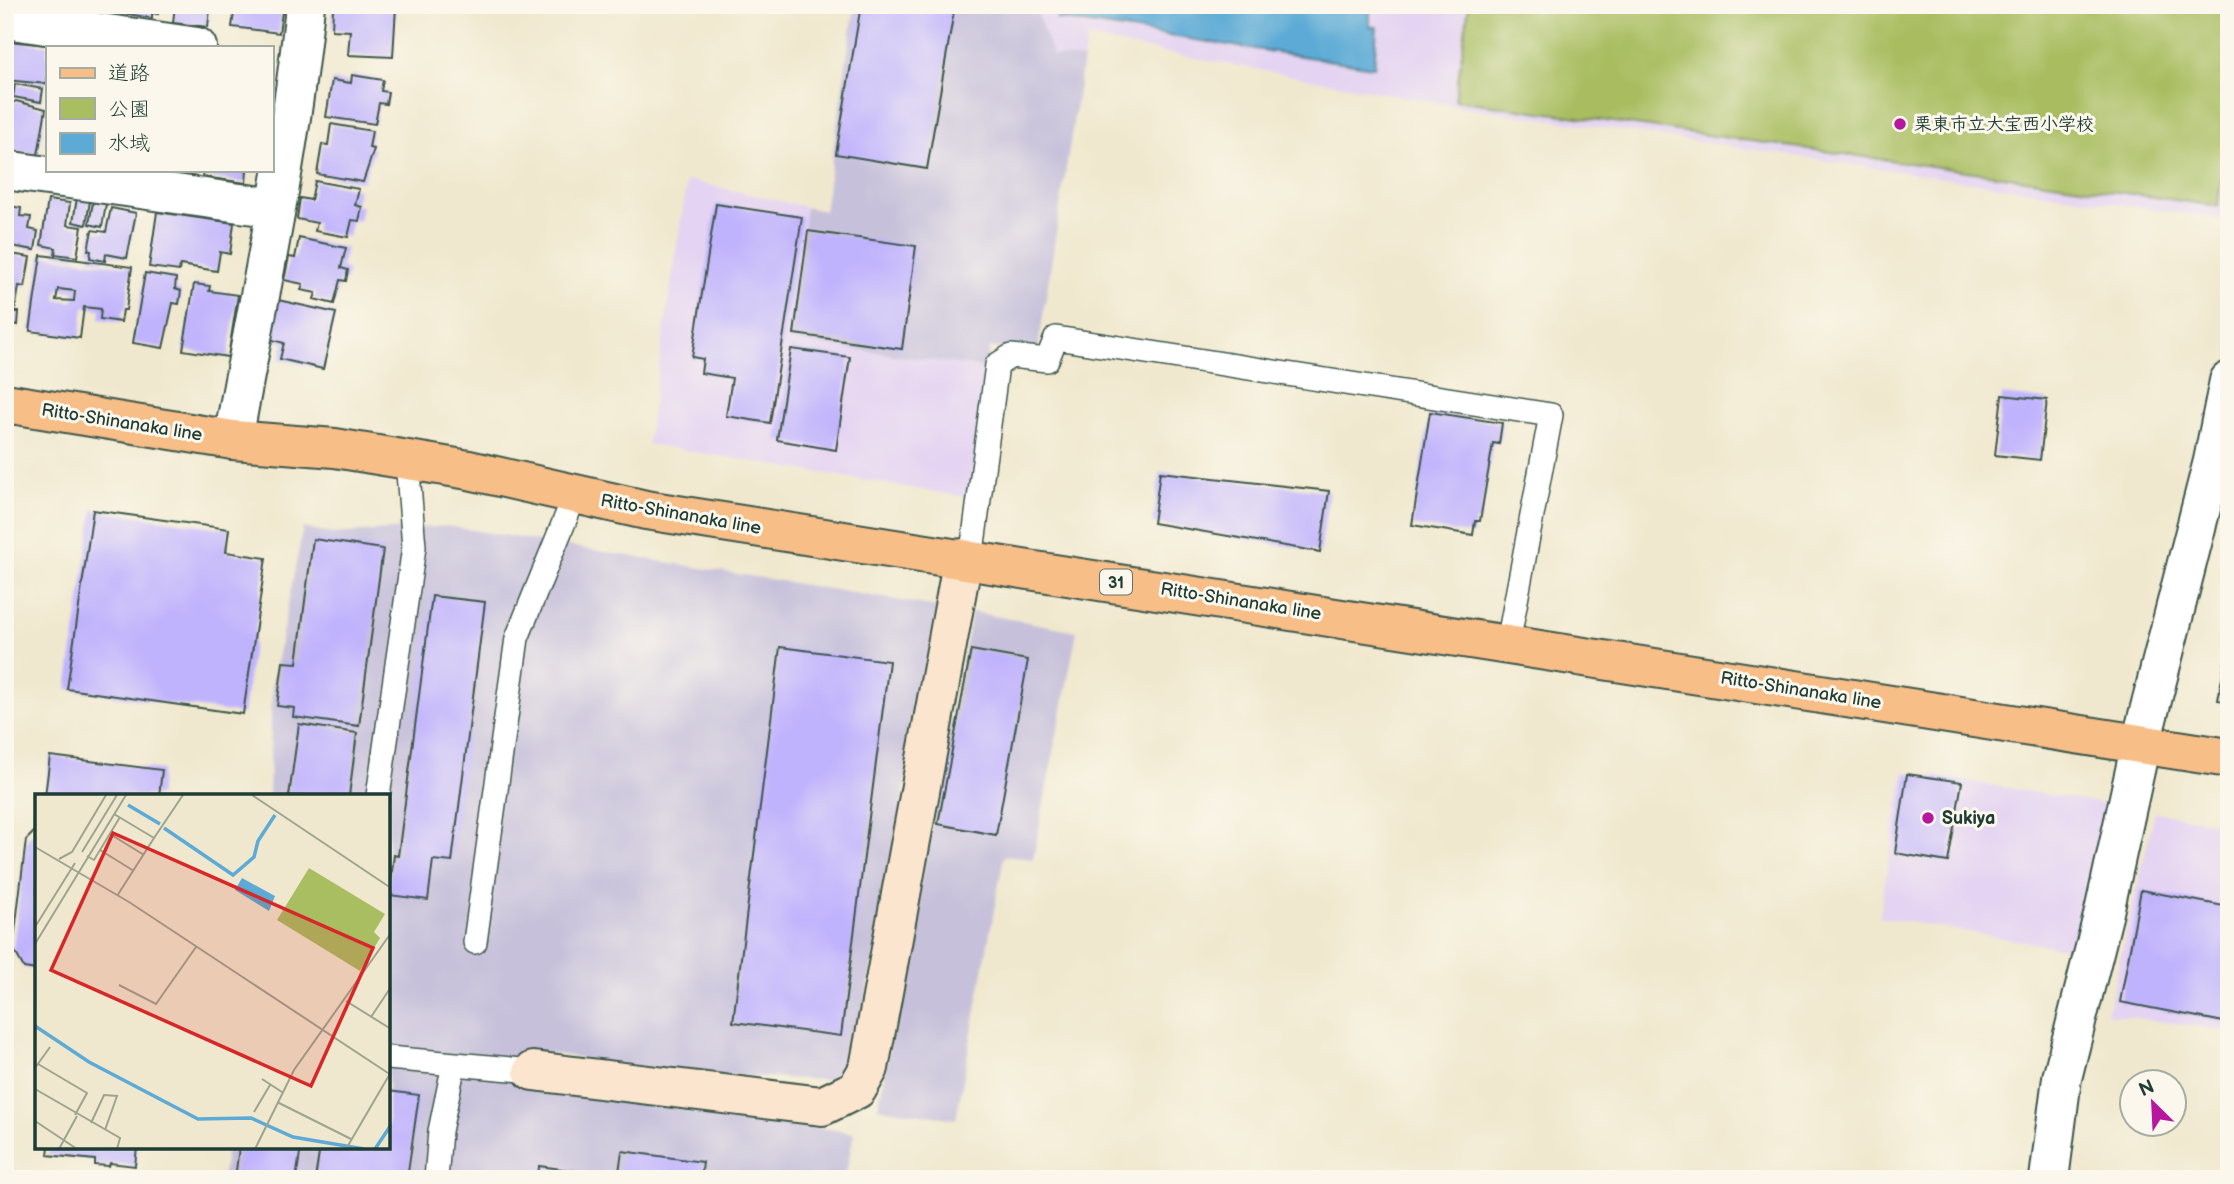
<svg xmlns="http://www.w3.org/2000/svg" width="2234" height="1184" font-family="'Balsamiq Sans','Klee One',sans-serif">
<style>
.built{fill:#e4d3f2}
.industrial{fill:#c6c0da}
.green{fill:#a9bd61;stroke:#647d4a;stroke-width:2}
.water{fill:#5caad5;stroke:#3e7484;stroke-width:2}
.building{fill:#c0b3fd;fill-rule:evenodd}
.lines{fill:none;stroke-linecap:round;stroke-linejoin:round}
.lane-casing{stroke:#3e574b;stroke-width:26}
.street-casing{stroke:#3e574b;stroke-width:42}
.secondary-casing{stroke:#3e574b;stroke-width:42}
.primary-casing{stroke:#3e574b;stroke-width:42}
.lane{stroke:#fff;stroke-width:23}
.street{stroke:#fff;stroke-width:38}
.secondary{stroke:#fce5cf;stroke-width:38}
.primary{stroke:#f7be88;stroke-width:38}
.poi-dot{fill:#b5179e;stroke:#fbf7ec;stroke-width:2.5}
.labels{text-anchor:middle;stroke-width:6;stroke-linejoin:round;paint-order:stroke}
.shield{fill:#fbf7ec;stroke:#61756b;stroke-width:2}
.shield-label{font-size:16px;font-weight:bold;fill:#1f3d34}
.poi-label{font-size:18px;font-weight:bold;fill:#1f3d34;stroke:#fbf7ec;text-anchor:start}
.street-label{font-size:18px;fill:#1f3d34;stroke:#fbf7ec}
.inset-river{fill:none;stroke:#5caad5;stroke-width:3.5}
.inset-road{fill:none;stroke:#9ca490;stroke-width:2}
.view{fill:#d62828;fill-opacity:0.15;stroke:#d62828;stroke-width:3.5}
.inset-edge{fill:none;stroke:#1f3d34;stroke-width:3.5}
</style>
<rect width="100%" height="100%" fill="#fbf7ec"/>
<filter id="ink" filterUnits="userSpaceOnUse"><feTurbulence type="fractalNoise" baseFrequency=".0143" numOctaves="2"/><feDisplacementMap in="SourceGraphic" scale="14" xChannelSelector="R" yChannelSelector="G"/><feConvolveMatrix kernelMatrix="1 2 1 2 8 2 1 2 1" color-interpolation-filters="sRGB"/></filter>
<filter id="wash" filterUnits="userSpaceOnUse"><feTurbulence type="fractalNoise" baseFrequency=".00686" numOctaves="4" result="noise"/><feDisplacementMap in="SourceGraphic" scale="28" xChannelSelector="R" yChannelSelector="G"/><feGaussianBlur stdDeviation="1.57" result="paint"/><feColorMatrix in="noise" values="0 0 0 0 0 0 0 0 0 0 0 0 0 0 0 0 0 1.4 0 .05"/><feComposite in="paint" operator="in"/></filter>
<g filter="url(#wash)">
<rect width="100%" height="100%" fill="#f0e8ce"/>
<path class="built" d="M1034 5H2229V220L1456 106 1087 38 1083 59 1053 56Z
M687 180 806 207 789 340 986 368 971 498 647 444Z
M1904 771 2110 805 2076 950 1879 917Z
M2155 812 2229 825V1031L2107 1014Z"/>
<path class="industrial" d="M855 5H1034L1053 56 1083 59 1038 348H990L986 368 788 340 806 207 824 211Z
M447 526 938 607 856 1055 828 1080 675 1073 536 1051 523 1084H543L854 1133 845 1179H222L227 1147H388V796L269 795 272 685 303 528 333 534Z
M972 612 1077 631 1033 859 1004 856 956 1119 878 1108Z"/>
<path class="green" d="M1469 5H2229V119L2218 206 1455 100Z"/>
<path class="water" d="M1059 5H1382L1370 6V26L1377 27 1374 67 1057 19Z"/>
<g id="blocks">
<path class="building" d="M123 5H159L158 14 152 13V18L122 13Z
M175 5H226V9L210 8 208 27 173 23Z
M235 5H289L288 13 282 12 279 33 232 27Z
M349 5 396 7 393 57 348 55 350 31 332 30 333 8 349 9Z
M861 5H955L927 169 836 154Z
M8 41 47 45V84L5 80Z
M352 75 383 80 381 91 388 92 386 104 379 103 375 124 326 117 332 80 351 83Z
M15 84 43 89 41 102 13 97Z
M16 101 46 109 38 155 5 150 9 105Z
M331 124 372 131 369 148 374 149 363 182 317 174 322 144 328 145Z
M204 170H247L246 183 203 177Z
M315 181 359 189 355 205 362 207 359 221 352 220 348 237 315 231 317 223 297 219 300 198 311 200Z
M77 198 90 201 86 225 73 222Z
M48 200 70 203 67 225 82 227 77 257 55 254 56 248 41 245Z
M93 202 106 204 102 227 89 224Z
M716 204 802 217 770 423 726 416 732 378 701 373 703 359 692 357Z
M5 205 21 208 20 216 31 217 29 229 38 231 35 250 5 245Z
M111 208 136 213 127 258 106 254 105 261 90 258 91 251 88 250 92 230 106 232Z
M157 212 234 223 230 254 220 252 217 271 180 265 179 271 149 267Z
M808 231 916 246 902 349 794 334Z
M299 238 346 248 341 268 348 270 346 281 340 280 334 304 314 299 316 293 301 290 303 284 284 280 289 257 295 258Z
M5 253 30 257 25 287 19 286 15 312H19L18 325 5 323Z
M41 255 132 267 126 310H123L121 322 100 319 101 309 84 307 80 338 30 331ZM58 289 75 291 74 301 56 300Z
M145 273 176 278 175 289 181 291 179 304 173 303 163 348 133 343Z
M194 284 210 286 209 291 238 295 228 357 183 350Z
M278 300 336 313 323 369 280 359 284 343 269 339Z
M791 349 850 357 836 450 777 440Z
M2002 395 2047 400 2040 460 1995 455Z
M1430 412 1502 423 1499 444 1493 443 1480 521H1475L1473 535 1412 525Z
M1160 472 1329 491 1320 552 1153 523Z
M93 510 229 529 226 552 266 558 243 714 67 689Z
M313 539 383 549 359 726 293 717 294 708 277 706 283 662 297 663Z
M432 596 485 602 452 862 433 860 428 900 389 895 394 855 398 856Z
M780 647 889 661 841 1036 733 1022Z
M971 650 1028 660 996 835 938 824Z
M2227 651H2229V702L2218 700Z
M299 724 357 733 349 796H289Z
M50 756 162 770 159 796H45Z
M1907 774 1962 782 1948 862 1895 853Z
M37 829V970L24 968 13 948 26 840Z
M2141 890 2229 907V1023L2120 1002Z
M388 1091 419 1095 407 1179H315L320 1147H388Z
M49 1147H137L135 1166 110 1163 109 1166 95 1165V1160L48 1155Z
M239 1147H301L296 1179H235Z
M622 1151 703 1162 701 1179H618Z
M539 1166 607 1175 606 1179H538Z"/>
</g>
</g>
<g filter="url(#ink)">
<use href="#blocks" fill-opacity="0" stroke="#3e574b" stroke-width="2"/>
<g class="lines">
<g class="lane-casing">
<path id="lane" d="M971 559 997 365 1011 356 1047 360 1056 338 1551 415 1508 643
M378 796 414 547 407 460
M475 942 517 638 575 495
M388 1058 533 1071
M436 1179 440 1131 454 1064"/>
</g>
<g class="street-casing">
<path id="street" d="M5 19 197 47
M5 170 276 208
M233 440C259 295 291 151 305 5
M2049 1179 2062 1078 2104 912 2141 743 2213 461 2229 381"/>
</g>
<g class="secondary-casing">
<path id="secondary" d="M533 1071 822 1106 857 1089 869 1068 963 558"/>
</g>
<g class="primary-casing">
<path id="primary" d="M5 403 233 440 335 448 469 470 646 510 2229 758"/>
</g>
<use href="#lane" class="lane"/>
<use href="#street" class="street"/>
<use href="#secondary" class="secondary"/>
<use href="#primary" class="primary"/>
</g>
</g>
<g class="poi-dot">
<circle cx="1900" cy="124" r="7"/>
<circle cx="1928" cy="818" r="7"/>
</g>
<g class="labels">
<rect class="shield" x="1100" y="569.5" width="32" height="25" rx="5"/>
<g class="shield-label">
<text x="1116" y="588">31</text>
</g>
<g class="poi-label">
<text x="1914" y="130">栗東市立大宝西小学校</text>
<text x="1942" y="824">Sukiya</text>
</g>
<g class="street-label">
<text transform="translate(122 422) rotate(9)" y="6">Ritto-Shinanaka line</text>
<text transform="translate(681 514) rotate(10)" y="6">Ritto-Shinanaka line</text>
<text transform="translate(1241 601) rotate(9)" y="6">Ritto-Shinanaka line</text>
<text transform="translate(1801 690) rotate(9)" y="6">Ritto-Shinanaka line</text>
</g>
</g>
<g transform="translate(35 794)">
<rect width="355" height="355" fill="#f0e8ce"/>
<path d="M274 74 350 120 339 138 345 144 325 177 242 126Z" fill="#a9bd61"/>
<path d="M207 84 240 102 234 117 200 96Z" fill="#5caad5"/>
<path class="inset-river" d="M93 11 125 30M129 34 198 81 219 63 223 47 240 21M0 232 54 268 163 325 216 324 258 343 329 355M340 355 356 331"/>
<path class="inset-road" d="M217 1 356 94M79 20 119 44 82 102M75 40 109 61M119 44 148 1M0 53 94 108 356 281M65 56 99 77M47 58 82 1M52 62 59 66 85 23M24 65 37 58 71 1M0 133 40 69M0 150 91 1M84 191 121 210 161 153M311 207 356 235M336 223 356 193M3 270 52 299 40 321M0 274 15 253M227 285 247 298M0 295 85 344 82 355M242 308 316 345M219 318 235 291M0 327 42 355M56 329 69 301 82 302 70 336M24 355 42 322M220 355 259 276 356 139M311 355 356 278"/>
<path class="view" d="M78 39 338 154 276 292 16 176Z"/>
<rect width="355" height="355" class="inset-edge"/>
</g>
<rect width="2234" height="1184" fill="none" stroke="#fbf7ec" stroke-width="28"/>
<rect x="46" y="46" width="228" height="126" fill="#fbf7ec" stroke="#a3ada2" stroke-width="2"/>
<rect x="60" y="68" width="35" height="10" fill="#f7be88" stroke="#a3ada2" stroke-width="2"/>
<text x="108" y="80" font-size="21" fill="#1f3d34">道路</text>
<rect x="60" y="98" width="35" height="21" fill="#a9bd61" stroke="#a3ada2" stroke-width="2"/>
<text x="108" y="116" font-size="21" fill="#1f3d34">公園</text>
<rect x="60" y="133" width="35" height="21" fill="#5caad5" stroke="#a3ada2" stroke-width="2"/>
<text x="108" y="150" font-size="21" fill="#1f3d34">水域</text>
<g transform="translate(2153 1103) rotate(336)"><circle r="33" fill="#fbf7ec" stroke="#a3ada2" stroke-width="2"/>
<path d="M0-5L12 26L0 18L-12 26Z" fill="#b5179e"/>
<text y="-10" font-size="19" font-weight="bold" text-anchor="middle" fill="#1f3d34">N</text>
</g>
</svg>
